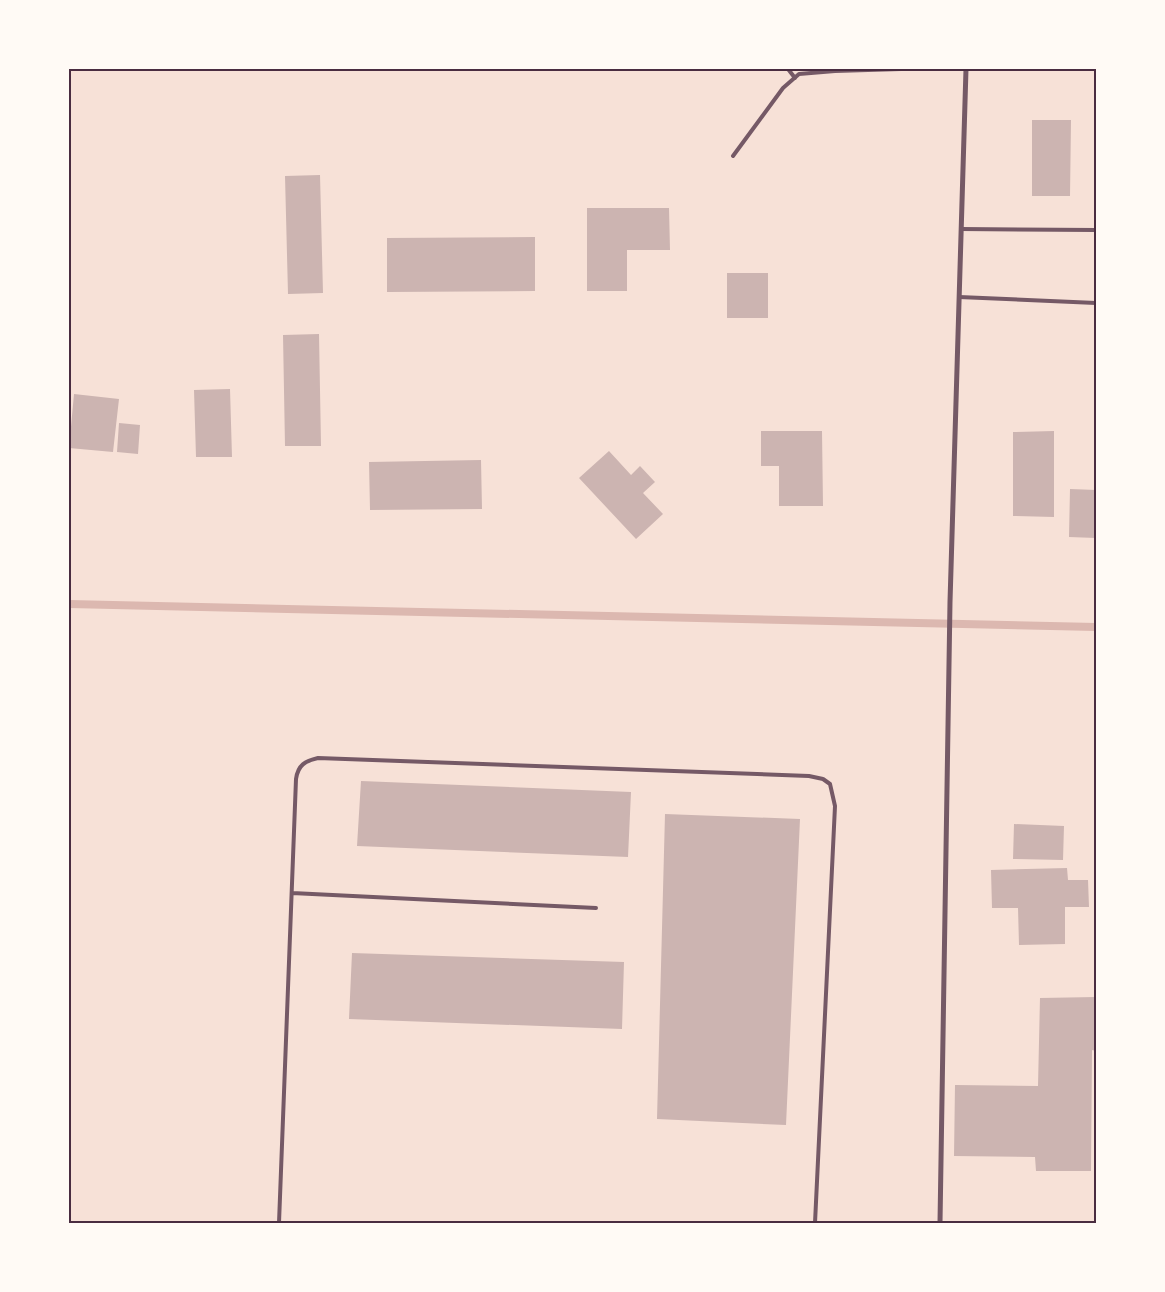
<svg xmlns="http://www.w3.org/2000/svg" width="1165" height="1292" font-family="Spectral,serif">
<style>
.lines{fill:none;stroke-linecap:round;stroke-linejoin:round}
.stream{stroke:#dcb8b0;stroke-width:8}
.building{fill:#ccb4b1}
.service{stroke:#755966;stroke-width:4}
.minor{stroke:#755966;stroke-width:5}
.neatline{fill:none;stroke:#4a2c40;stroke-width:2}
</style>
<rect width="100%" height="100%" fill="#f7e1d7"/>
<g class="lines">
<path class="stream" d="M69 604 1096 627"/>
</g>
<path class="building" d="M1032 120H1071L1070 196H1032Z
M320 175 323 293 288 294 285 176Z
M587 208H669L670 250H627V291H587Z
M535 237V291L387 292V238Z
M727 273H768V318H727Z
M319 334 321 446H285L283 335Z
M230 389 232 457H196L194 390Z
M74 394 119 399 113 452 69 448Z
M119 423 140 425 138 454 117 452Z
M761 431H822L823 506H779V466H761Z
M1054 431V517L1013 516V432Z
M609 451 631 475 640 466 655 482 643 493 663 514 636 539 579 478Z
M481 460 482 509 370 510 369 462Z
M1070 489 1096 490V538L1069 537Z
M361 781 631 792 628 857 357 846Z
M665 814 800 819 786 1125 657 1119Z
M1014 824 1064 826 1063 860 1013 859Z
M1067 868 1068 880H1088L1089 907H1065V944L1019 945 1018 908H992L991 870Z
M352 953 624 962 622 1029 349 1019Z
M1096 997V1051L1092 1050 1091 1171H1036L1035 1157 954 1156 955 1085 1038 1086 1040 998Z"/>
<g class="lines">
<path class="service" d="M788 69 795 78
M733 156 783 88 799 74 835 71 901 69
M961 229 1096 230
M959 297 1096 303
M1096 407V424
M292 893 596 908
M279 1223 296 779C298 765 305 761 318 758L809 776 823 779 830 784 835 806 815 1223"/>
<path class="minor" d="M940 1223 950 602 966 69"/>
</g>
<rect width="1165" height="1292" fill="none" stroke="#fffaf5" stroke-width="140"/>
<rect x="70" y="70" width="1025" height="1152" class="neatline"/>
</svg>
